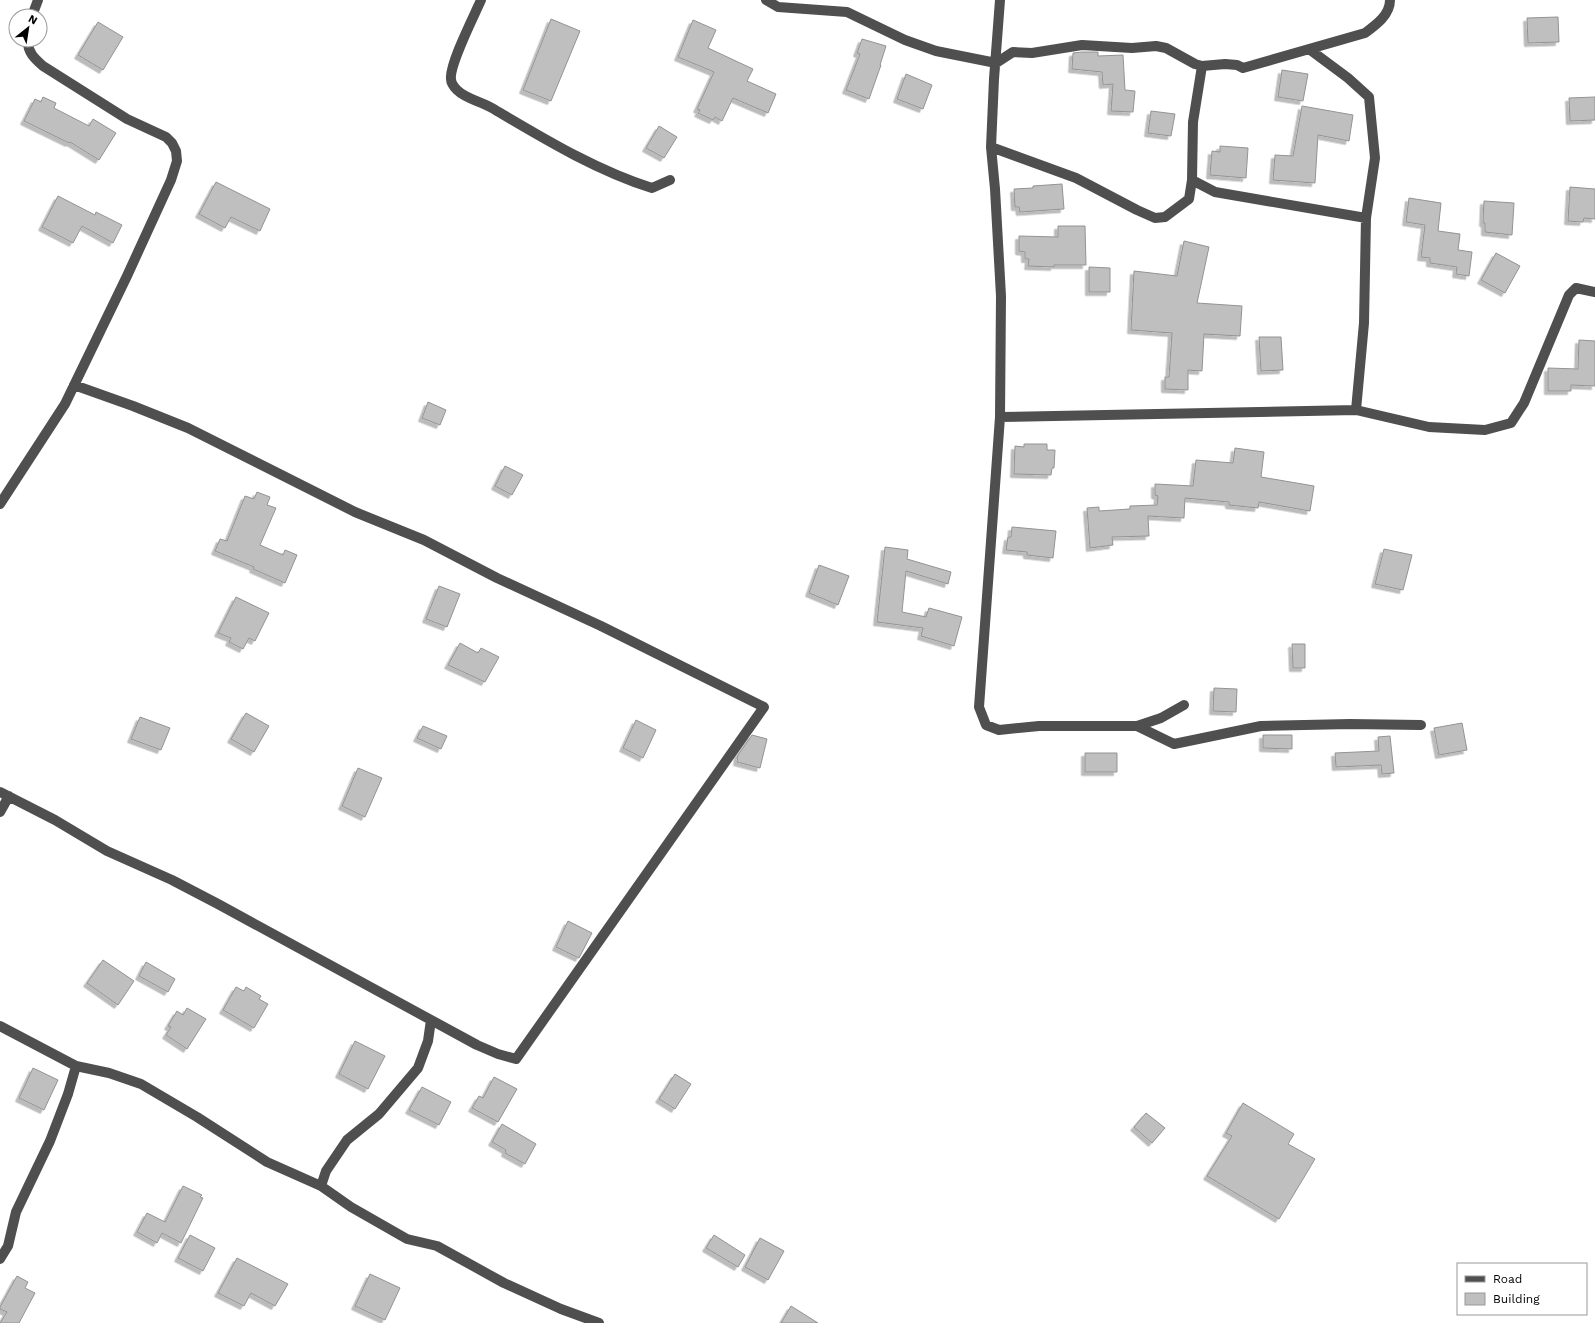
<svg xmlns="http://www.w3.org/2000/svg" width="1595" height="1323" font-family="'Work Sans',sans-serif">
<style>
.building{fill:#bfbfbf;stroke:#939393;filter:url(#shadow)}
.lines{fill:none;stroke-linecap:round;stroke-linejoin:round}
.minor{stroke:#4f4f4f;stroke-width:10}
</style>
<defs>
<filter id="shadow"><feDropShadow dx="-3.5" dy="3.5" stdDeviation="0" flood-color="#0004"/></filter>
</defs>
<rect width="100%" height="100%" fill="#fff"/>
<path class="building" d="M1558 17 1559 42 1528 43 1527 18Z
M551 19 580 31 551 101 523 90Z
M693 20 716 30 708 48 753 69 747 81 776 94 768 113 733 98 722 121 715 117 713 120 698 113 700 110 697 109 714 72 678 57Z
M98 22 123 37 103 70 78 55Z
M862 39 886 46 880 65H881L869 99 846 90 860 54 857 53Z
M1082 52H1098V56L1123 55 1125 90 1135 91 1133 112 1111 111 1113 84 1103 85 1102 72 1072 69 1073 53Z
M1282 70 1308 74 1303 101 1278 97Z
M906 74 932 85 923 109 897 99Z
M43 97 56 103 54 108 89 126 93 119 116 133 99 160 70 142 69 143 24 121 35 99 41 102Z
M1595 97V120L1570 121 1569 98Z
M1302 106 1353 115 1349 141 1318 135 1315 183 1273 180 1275 155 1293 156Z
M1151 111 1175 114 1171 136 1148 133Z
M659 126 677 137 664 158 646 148Z
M1220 146 1248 148 1246 178 1210 175 1212 151 1220 152Z
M216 182 270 209 260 231 231 217 225 228 199 214Z
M1062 184 1064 209 1020 212 1019 207H1015L1014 189 1033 188V186Z
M1570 187 1595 189V219L1584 218 1583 222 1568 221Z
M58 196 95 215 96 212 122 225 113 243 82 226 73 243 42 227Z
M1409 198 1441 203 1438 231 1460 234 1458 250 1472 252 1469 276 1456 274 1457 267 1430 263V258L1421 257 1425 225 1406 222Z
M1484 201 1514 203 1512 235 1485 232V223H1483Z
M1058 226H1085L1086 265H1054V267L1028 266 1029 259H1025V252L1019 251V236L1058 237Z
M1184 241 1209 247 1197 303 1242 306 1240 336 1204 334 1202 371 1188 370V390L1165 389V377H1169L1172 333 1131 330 1134 271 1177 276Z
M1496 253 1520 266 1505 293 1481 280Z
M1089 267 1110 268V292H1089Z
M1259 337H1281L1283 370 1261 371Z
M1579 340 1595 341V386L1571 385V391H1548V368L1578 369Z
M428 402 446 410 440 425 422 418Z
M1024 444H1047V450H1055L1054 468H1052L1051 475 1014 474 1015 446 1024 447Z
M1235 448 1264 452 1261 477 1314 486 1310 511 1259 502 1258 508 1229 505V502L1185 498 1184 518 1148 516 1149 536 1112 537 1113 545 1090 548 1087 508 1099 507V511L1130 509V506L1157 505 1158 496 1155 495V484L1193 486 1196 460 1233 463Z
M505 466 523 475 512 495 495 486Z
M257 492 270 497 267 505 276 508 260 545 283 555 285 550 297 555 285 583 253 569 254 567 215 551 220 539 227 541 245 496 254 499Z
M1012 527 1056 531 1053 558 1027 555V552L1006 550 1008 537H1011Z
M885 547 908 550 907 559 951 572 948 584 906 571 902 612 926 617 929 608 962 617 954 646 921 636 923 628 877 622Z
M1384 549 1412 555 1403 590 1375 584Z
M819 565 849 576 838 605 809 593Z
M439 586 460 594 447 627 426 619Z
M236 597 269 613 255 641 249 638 243 649 229 642 231 638 218 633Z
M460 643 478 653 481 648 499 657 485 682 448 665Z
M1292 644H1305V668H1293Z
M1214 688 1237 689 1236 712 1213 711Z
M246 713 269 726 254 752 231 739Z
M140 717 170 728 161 750 131 739Z
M636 720 656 730 643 758 623 748Z
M1462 723 1467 750 1439 755 1434 728Z
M423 726 447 736 441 749 417 738Z
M752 735 767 739 760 768 737 762 738 755Z
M1263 735H1292V749L1263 748Z
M1390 736 1394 773 1382 774 1381 765 1336 767 1335 753 1379 751 1378 737Z
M1085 753H1117V772H1085Z
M358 768 382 778 365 817 342 806Z
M568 921 592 933 579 958 556 947Z
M103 960 134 981 118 1005 87 983Z
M146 962 175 979 168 992 139 976Z
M236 987 244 991 246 987 261 996 259 999 268 1004 254 1028 223 1010Z
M187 1008 206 1019 187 1049 166 1035 171 1027 168 1026 177 1011 183 1015Z
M355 1041 385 1056 368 1089 339 1074Z
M33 1068 58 1080 44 1110 19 1098Z
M675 1074 691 1084 675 1109 659 1099Z
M494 1077 517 1089 498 1122 472 1108 479 1096 483 1098Z
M422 1087 451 1102 439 1125 409 1110Z
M1243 1103 1294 1134 1288 1144 1315 1159 1279 1219 1207 1176 1232 1136 1226 1133Z
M1146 1113 1165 1128 1152 1143 1134 1127Z
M502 1124 536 1144 525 1164 505 1153 506 1150 492 1142Z
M183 1186 202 1195 200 1197 203 1198 181 1243 162 1233 157 1243 137 1232 147 1213 165 1222Z
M190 1235 215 1248 203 1271 178 1258Z
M714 1235 745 1255 738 1267 706 1248Z
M760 1238 784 1251 768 1280 745 1267Z
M237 1258 288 1284 275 1306 251 1293 244 1306 218 1293Z
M370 1274 400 1288 385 1320 355 1306Z
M17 1276 28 1282 25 1288 35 1293 19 1323H0L7 1312 0 1309V1307Z
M791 1306 818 1323H781Z"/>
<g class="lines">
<path class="minor" d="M481 0C474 16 449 65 451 79 451 82 454 87 457 90 466 99 480 101 492 108 543 138 595 170 652 188L670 180
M766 0 778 7 847 12 905 40 936 51 996 63 1013 52 1032 53 1082 45 1132 48 1156 46 1166 48 1195 64 1202 66 1225 64 1237 65 1243 68 1365 33C1376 25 1390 15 1390 0
M1000 0 994 79 991 147 995 189 1001 296 1000 417 979 707 986 725 999 730 1039 726H1137L1161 718 1184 705
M32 16 38 0
M1309 49 1348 78 1369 97 1375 158 1366 218 1364 323 1356 410
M991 147 1076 178 1137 210 1155 218 1165 217 1189 199 1192 180 1215 192 1366 218
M1192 180 1193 122 1202 66
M1000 417 1356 410 1429 427 1485 430 1511 423 1524 403 1569 295 1576 288 1595 292
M0 504 65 404 127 276 171 180 177 161 176 151 172 143 166 137 127 119 43 66C35 59 27 52 28 40
M1137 726 1174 744 1261 726 1350 724 1421 725
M0 792 55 820 107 851 172 880 218 904 477 1045 498 1054 516 1059 764 707 601 626 497 578 424 540 355 512 188 428 133 406 74 385
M0 812 9 796
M0 1026 76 1066 109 1073 141 1084 197 1117 267 1162 321 1186 351 1207 407 1239 437 1246 504 1283 561 1309 599 1323
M321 1186 326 1171 347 1140 379 1114 418 1068 428 1041 431 1020
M0 1259 8 1246 16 1212 50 1141 68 1094 76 1066"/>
</g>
<rect x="1457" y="1263" width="130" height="52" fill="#ffffff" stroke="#999999"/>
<rect x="1465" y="1276" width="20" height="6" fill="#4f4f4f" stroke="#999999"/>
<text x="1493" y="1283" font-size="12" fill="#000000">Road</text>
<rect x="1465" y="1293" width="20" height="12" fill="#bfbfbf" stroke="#999999"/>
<text x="1493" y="1303" font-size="12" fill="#000000">Building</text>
<g transform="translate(28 28) rotate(30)"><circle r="19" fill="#ffffff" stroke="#999999"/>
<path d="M0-3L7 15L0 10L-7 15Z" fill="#000000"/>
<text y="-6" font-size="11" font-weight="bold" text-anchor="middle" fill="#000000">N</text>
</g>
</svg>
